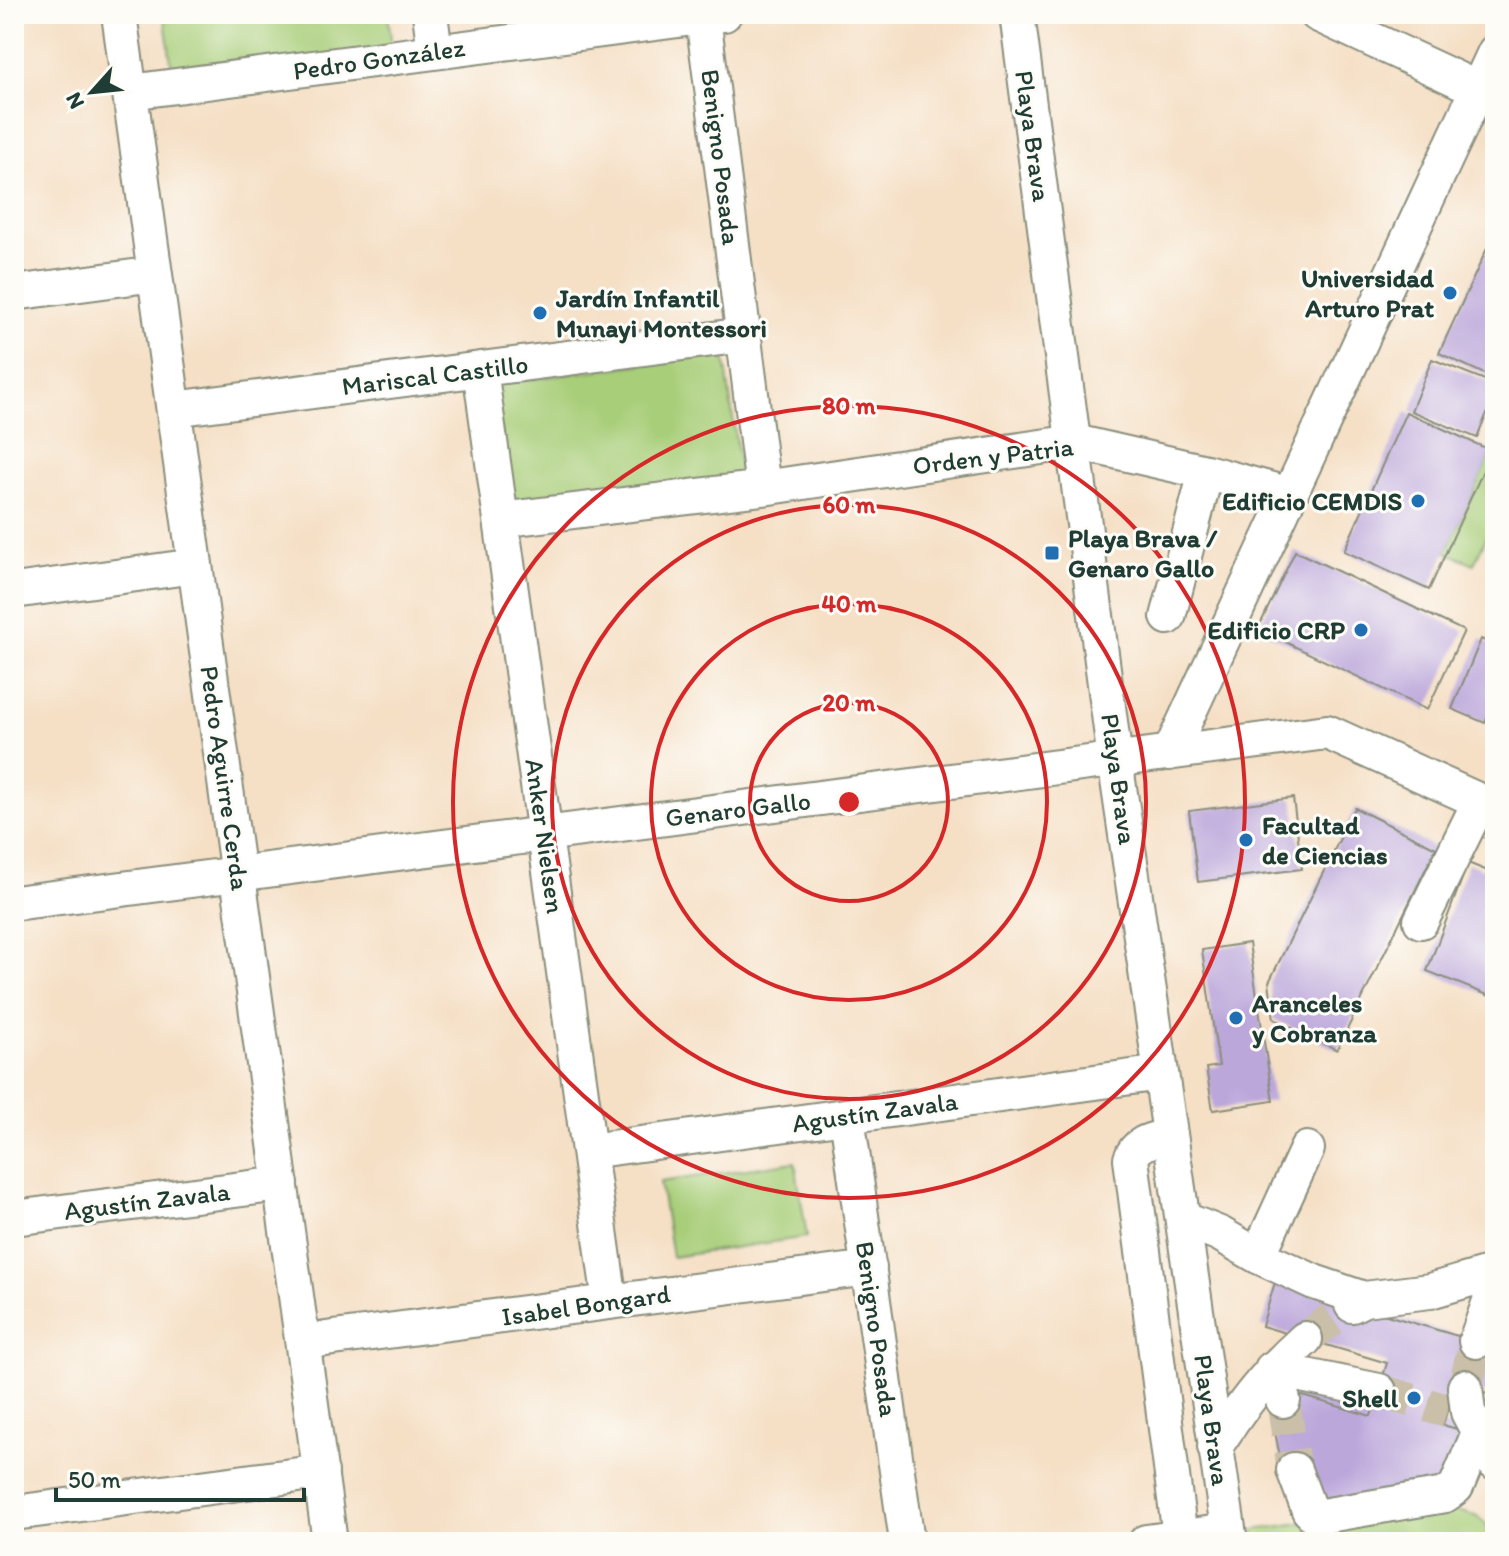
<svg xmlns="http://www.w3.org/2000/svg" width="1509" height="1556" font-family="Itim,sans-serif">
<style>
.green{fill:#a8ce79;stroke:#648656;stroke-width:2}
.building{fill:#bca7db}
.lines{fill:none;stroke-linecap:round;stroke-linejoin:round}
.minor-tunnel{stroke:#cabfa8;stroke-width:34;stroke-dasharray:34 17;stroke-linecap:butt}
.minor-casing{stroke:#8a8e7c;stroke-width:38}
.minor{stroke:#fff;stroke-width:34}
.ring{fill:none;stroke:#d62828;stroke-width:4}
.poi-dot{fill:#1f6fb2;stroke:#fdfcf7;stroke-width:3}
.labels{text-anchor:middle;stroke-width:6;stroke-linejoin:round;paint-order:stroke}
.street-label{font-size:26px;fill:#1f3d34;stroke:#fdfcf7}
.poi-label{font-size:26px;font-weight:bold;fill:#1f3d34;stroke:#fdfcf7;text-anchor:end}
.centre{fill:#d62828;stroke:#fdfcf7;stroke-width:4}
.ring-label{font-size:24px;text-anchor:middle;font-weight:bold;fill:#d62828;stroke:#fdfcf7;stroke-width:6;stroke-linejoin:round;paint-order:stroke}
</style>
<rect width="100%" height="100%" fill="#fdfcf7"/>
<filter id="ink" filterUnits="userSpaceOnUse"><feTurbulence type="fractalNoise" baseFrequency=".0125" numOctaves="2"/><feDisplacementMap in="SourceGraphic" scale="16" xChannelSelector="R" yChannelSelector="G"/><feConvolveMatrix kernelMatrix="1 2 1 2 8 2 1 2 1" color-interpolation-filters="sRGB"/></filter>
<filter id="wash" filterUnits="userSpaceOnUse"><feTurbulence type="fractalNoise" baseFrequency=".006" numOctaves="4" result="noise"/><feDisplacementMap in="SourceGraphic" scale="32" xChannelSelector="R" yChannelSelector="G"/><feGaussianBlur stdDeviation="1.8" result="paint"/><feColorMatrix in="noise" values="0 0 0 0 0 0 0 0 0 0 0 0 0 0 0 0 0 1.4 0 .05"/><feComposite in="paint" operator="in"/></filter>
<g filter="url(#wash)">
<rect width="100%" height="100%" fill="#f5dfc5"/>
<path class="green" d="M164 14H388L392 48 173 76Z
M724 353 741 476 511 508 494 384Z
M1495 444V518L1474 564 1446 552Z
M795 1162 807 1237 672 1257 660 1182Z
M1430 1503 1478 1517 1488 1526V1542H1252L1255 1530Z"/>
<g id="blocks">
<path class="building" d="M1495 231V379L1439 353Z
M1432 359 1495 384V393L1477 438 1411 411Z
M1406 412 1492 451 1429 590 1344 551Z
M1295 551 1464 631 1427 710 1258 629Z
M1481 639 1495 646V698L1485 723 1452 709Z
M1293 798 1302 869 1198 882 1189 811Z
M1355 808 1436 848 1337 1050 1274 1019 1269 982Z
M1468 863 1495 874V998L1427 971Z
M1249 943 1273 1101 1213 1110 1206 1068 1219 1066 1202 950Z
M1275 1282 1495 1347V1370L1488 1394 1455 1384 1443 1425 1464 1431 1448 1487 1319 1513 1283 1472 1269 1402 1303 1396 1371 1416 1387 1363 1262 1326Z"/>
</g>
</g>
<g filter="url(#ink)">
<use href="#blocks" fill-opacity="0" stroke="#8a8e7c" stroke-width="2"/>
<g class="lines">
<path class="minor-tunnel" d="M1305 1339 1352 1305
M1465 1387 1476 1341
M1379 1391 1447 1411
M1283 1400 1294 1470"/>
<g class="minor-casing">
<path id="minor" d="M119 14 330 1542
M430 14 435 52
M1017 14 1115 760 1230 1542
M1317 14 1478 89
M703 17 763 488
M130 92 724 14
M14 293 155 274
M480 369 610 1302
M174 409 744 335
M501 520 763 488 1075 442 1206 472 1290 495
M14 591 195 566
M1168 617 1206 472
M1170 753 1495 52
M14 903 1327 732 1495 808
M1421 921 1480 801
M847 1116 907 1542
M1170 1136C1153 1140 1137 1141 1131 1159L1180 1537
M589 1151 1161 1073
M14 1218 281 1184
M1183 1219 1220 1234 1258 1256 1314 1282 1364 1299
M1258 1256 1307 1149
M1352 1305 1364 1299 1430 1291 1495 1272
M1476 1341 1495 1287
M303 1342 869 1268
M1465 1387 1468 1412 1495 1463
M1283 1400 1272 1369 1379 1391
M1215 1447C1245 1401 1265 1375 1305 1339
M1294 1470 1309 1510 1316 1517 1445 1495 1456 1487 1478 1435
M14 1513 321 1472
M1146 1542 1228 1531"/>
</g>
<use href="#minor" class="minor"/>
</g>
</g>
<g class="ring">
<circle cx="849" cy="802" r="99"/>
<circle cx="849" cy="802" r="198"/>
<circle cx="849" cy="802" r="297"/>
<circle cx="849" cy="802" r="396"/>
</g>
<g class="poi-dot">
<circle cx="1450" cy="293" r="8"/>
<circle cx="540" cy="313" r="8"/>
<circle cx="1418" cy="501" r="8"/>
<rect x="1044" y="545" width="16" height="16" rx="4"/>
<circle cx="1361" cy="630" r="8"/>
<circle cx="1246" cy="840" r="8"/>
<circle cx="1236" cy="1018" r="8"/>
<circle cx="1414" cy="1398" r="8"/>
</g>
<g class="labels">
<g class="street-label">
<text transform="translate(379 59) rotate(-8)" y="9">Pedro González</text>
<text transform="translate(1033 136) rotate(82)" y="9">Playa Brava</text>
<text transform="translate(721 157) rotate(83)" y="9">Benigno Posada</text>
<text transform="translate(435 375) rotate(-7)" y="9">Mariscal Castillo</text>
<text transform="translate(993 456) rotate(-7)" y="9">Orden y Patria</text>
<text transform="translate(225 778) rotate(82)" y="9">Pedro Aguirre Cerda</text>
<text transform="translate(1119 779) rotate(82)" y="9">Playa Brava</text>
<text transform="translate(738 809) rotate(-7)" y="9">Genaro Gallo</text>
<text transform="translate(545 836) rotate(82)" y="9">Anker Nielsen</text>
<text transform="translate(875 1112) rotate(-8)" y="9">Agustín Zavala</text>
<text transform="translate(147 1201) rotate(-7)" y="9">Agustín Zavala</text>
<text transform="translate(586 1305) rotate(-8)" y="9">Isabel Bongard</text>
<text transform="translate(877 1329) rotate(82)" y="9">Benigno Posada</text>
<text transform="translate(1212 1420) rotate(82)" y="9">Playa Brava</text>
</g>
<g class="poi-label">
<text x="1434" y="287">Universidad<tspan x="1434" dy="30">Arturo Prat</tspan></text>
<text x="556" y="307" text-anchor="start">Jardín Infantil<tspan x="556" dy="30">Munayi Montessori</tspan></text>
<text x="1402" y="510">Edificio CEMDIS</text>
<text x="1068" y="547" text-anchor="start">Playa Brava /<tspan x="1068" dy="30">Genaro Gallo</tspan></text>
<text x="1345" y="639">Edificio CRP</text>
<text x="1262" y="834" text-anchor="start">Facultad<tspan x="1262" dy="30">de Ciencias</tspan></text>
<text x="1252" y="1012" text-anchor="start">Aranceles<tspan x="1252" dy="30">y Cobranza</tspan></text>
<text x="1398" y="1407">Shell</text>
</g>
</g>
<circle cx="849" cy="802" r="12" class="centre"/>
<g class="ring-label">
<text x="849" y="414">80 m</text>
<text x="849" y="513">60 m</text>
<text x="849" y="612">40 m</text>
<text x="849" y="711">20 m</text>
</g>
<rect width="1509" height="1556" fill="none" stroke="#fdfcf7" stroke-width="48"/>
<g transform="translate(92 92) rotate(243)" stroke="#fdfcf7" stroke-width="6" paint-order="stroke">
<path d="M0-6L14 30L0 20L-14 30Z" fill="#1f3d34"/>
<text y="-12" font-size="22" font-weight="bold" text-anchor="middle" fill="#1f3d34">N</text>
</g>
<path d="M56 1488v12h248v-12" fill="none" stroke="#1f3d34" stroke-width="4"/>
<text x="68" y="1488" font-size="24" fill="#1f3d34" stroke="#fdfcf7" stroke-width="6" paint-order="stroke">50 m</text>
</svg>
